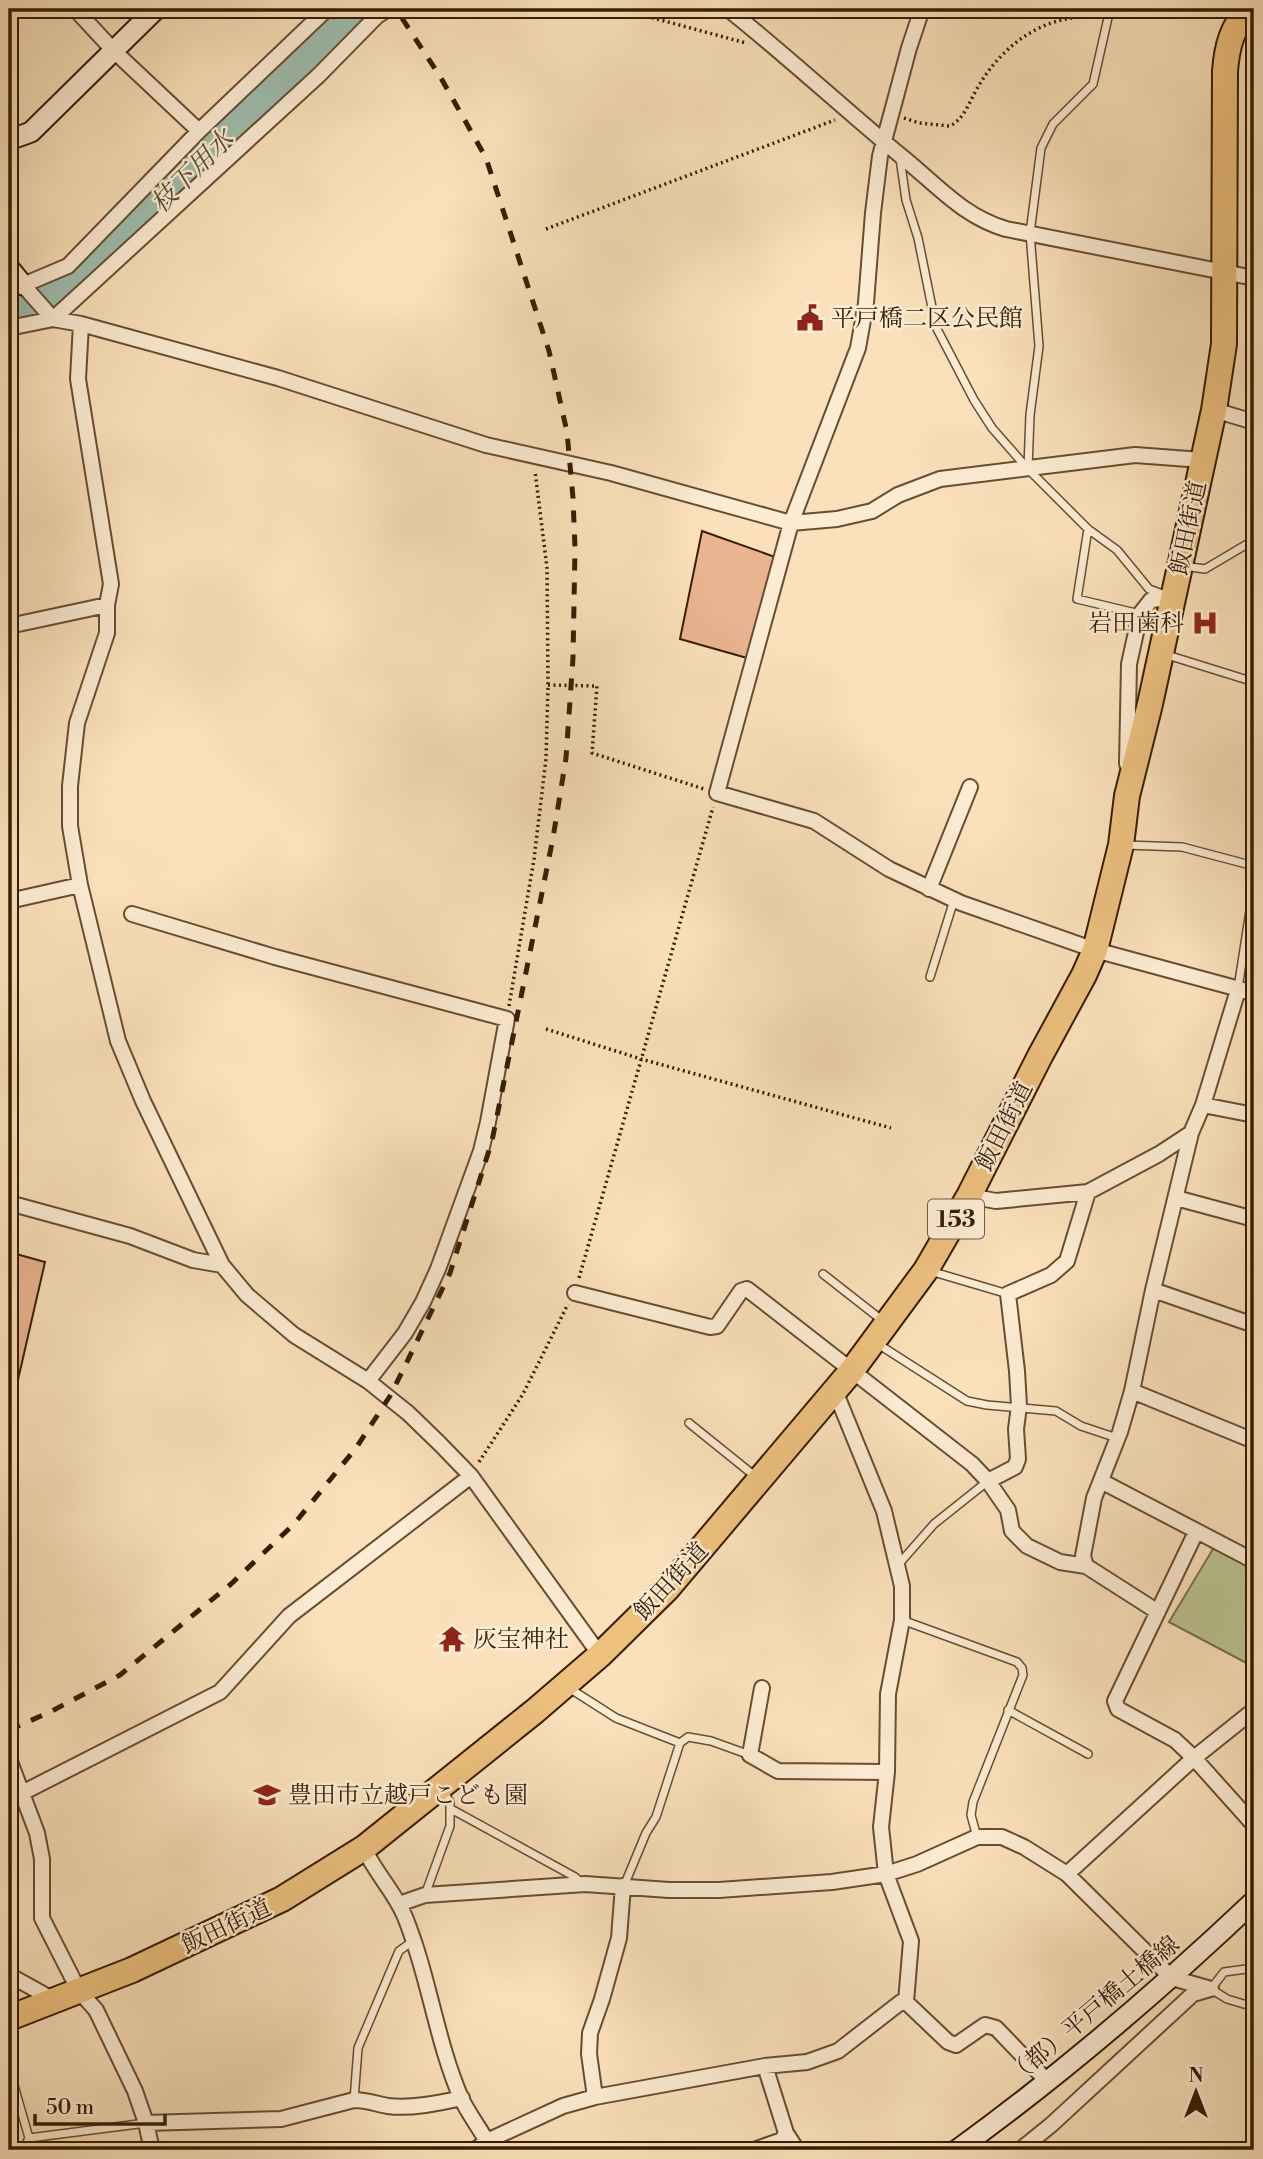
<svg xmlns="http://www.w3.org/2000/svg" width="1263" height="2159" font-family="'Libre Bodoni','Noto Serif JP',serif">
<style>
.green{fill:#bcc392;stroke:#7a704c;stroke-width:2}
.lines{fill:none;stroke-linecap:round;stroke-linejoin:round}
.river{stroke:#9ebeaf;stroke-width:32}
.building{fill:#ebb491;stroke:#371c05;stroke-width:2}
.lane-casing{stroke:#684d32;stroke-width:10}
.street-casing{stroke:#684d32;stroke-width:18}
.secondary-casing{stroke:#371c05;stroke-width:23}
.highway-casing{stroke:#371c05;stroke-width:28}
.path{stroke:#371c05;stroke-width:3.5;stroke-dasharray:2 3.5;stroke-linecap:butt}
.lane{stroke:#fcecd3;stroke-width:7}
.street{stroke:#fcecd3;stroke-width:14}
.secondary{stroke:#fcecd3;stroke-width:19}
.highway{stroke:#edc07e;stroke-width:24}
.rail{stroke:#371c05;stroke-width:5;stroke-dasharray:12 12;stroke-linecap:butt}
.labels{text-anchor:middle;stroke-width:5;stroke-linejoin:round;paint-order:stroke}
.shield{fill:#fcecd3;stroke:#725a43;stroke-width:2}
.shield-label{font-size:23px;font-weight:bold;fill:#371c05}
.poi-label{font-size:24px;fill:#371c05;stroke:#fcecd3;text-anchor:start}
.street-label{font-size:24px;fill:#371c05;stroke:#fcecd3}
.water-label{font-size:26px;font-style:italic;fill:#564d38;stroke:#fcecd3}
</style>
<rect width="100%" height="100%" fill="#fae1bb"/>
<filter id="stains"><feTurbulence type="fractalNoise" baseFrequency=".00286" numOctaves="4"/><feColorMatrix values="0 0 0 0 .2 0 0 0 0 .09 0 0 0 0 .02 0 0 0 .5 -.17"/></filter>
<radialGradient id="worn" r=".72"><stop offset=".6" stop-color="#630" stop-opacity="0"/><stop offset="1" stop-color="#630" stop-opacity=".3"/></radialGradient>
<path class="green" d="M1216 1544 1254 1564V1667L1169 1622Z"/>
<g class="lines">
<path class="river" d="M9 313 56 295 86 278 171 196 299 64 363 9"/>
</g>
<path class="building" d="M702 531 778 558 747 658 680 639Z
M9 1252 45 1262 9 1419Z"/>
<g class="lines">
<g class="lane-casing">
<path id="lane" d="M900 158 906 200 918 238 936 327 974 400 992 428 1028 469 1088 529 1117 550 1149 589 1168 596
M1028 468 1030 415 1039 346 1030 233 1041 148 1053 124 1093 84 1110 9
M1088 529 1077 599 1140 614
M1183 566 1205 569 1254 540
M1164 654 1254 682
M1250 791 1254 792
M1125 845 1182 847 1254 866
M930 977 954 900
M1238 988 1254 885
M930 1271 1008 1294
M823 1274 883 1321
M878 1344 967 1401 987 1405 1056 1411 1081 1426 1117 1438
M689 1423 756 1477
M898 1565 934 1524 988 1481
M902 1620 1017 1662 1022 1668 1023 1675 973 1802 971 1815 977 1837
M569 1688 616 1718 680 1743
M1008 1710 1088 1754
M451 1809 575 1877 581 1883
M624 1886 646 1833 656 1817 680 1743 688 1737 711 1741 750 1755
M425 1895 450 1826V1802L443 1791
M1254 1968 1224 1972 1211 1989 1227 1999 1254 2007
M9 2068 29 2138
M354 2100 358 2048 399 1951 413 1941
M9 2148 13 2150
M23 2150 29 2138 146 2123"/>
</g>
<g class="street-casing">
<path id="street" d="M75 9 114 51 199 131
M728 9C787 56 843 108 901 156 936 184 962 216 1006 229L1254 278
M922 9 909 48 880 156 873 213 866 303 858 348 791 523 717 793 814 821 889 869 961 903 1095 950 1254 993
M23 285 53 319
M9 289 23 285 68 266 199 131 327 9
M53 319 319 75 377 16 388 9
M81 324 78 379 111 584 107 605V633L77 723 70 786V826L80 885 118 1041 143 1101 222 1265 247 1295 294 1335 368 1381 408 1413 440 1444 471 1476 600 1655
M9 328 53 319 81 324 278 378 486 445 611 473 791 523 837 519 872 511 898 495 940 479 1135 455 1202 460
M1214 410 1254 422
M9 626 107 605
M1127 764 1129 664 1140 614 1151 600 1173 598
M929 889 970 787
M9 901 80 885
M132 914 275 957 507 1019 488 1122 481 1151 438 1269 423 1302 405 1333 368 1381
M1203 1105 1254 1115
M969 1196 996 1201 1088 1192
M1176 1198 1254 1219
M9 1203 130 1236 193 1260 222 1265
M1153 1290 1254 1325
M575 1293 710 1327 717 1326 741 1291 747 1289 972 1464 988 1481 1015 1467 1018 1459 1016 1429 1019 1406 1017 1371 1008 1294 1051 1275 1067 1261 1088 1192 1159 1154 1191 1133
M835 1391 884 1511 902 1586V1620L888 1694 887 1772 881 1827 886 1874 911 1941 906 2002 948 2042 956 2045 985 2025 996 2028 1047 2081
M1132 1391 1254 1441
M988 1481 1008 1510 1012 1531 1027 1546 1060 1562 1086 1566
M1101 1481 1254 1561
M1196 1532 1115 1701 1118 1709 1175 1740 1194 1758 1254 1825
M1158 1612 1086 1566 1083 1556 1094 1498 1120 1432 1132 1391 1153 1290 1191 1133 1203 1105 1238 990
M762 1688 750 1755 778 1771 887 1772
M9 1759 37 1833 42 1859V1918L79 1991 96 2010 135 2091 146 2123 152 2150
M9 1797 22 1793 220 1692 289 1616 471 1476
M364 1848C375 1873 395 1892 405 1917 429 1976 436 2040 461 2098 469 2115 482 2131 491 2149
M1067 1874 1194 1758 1254 1710
M399 1904 425 1895 585 1884 669 1890H719L832 1882 886 1874 917 1864 977 1837H1002L1024 1847 1067 1874 1172 1978 1211 1989
M9 1975 54 2000
M765 2066 786 2133 797 2150
M595 2097 589 2054 590 2033 602 1999 619 1938 623 1886
M146 2123 281 2119 354 2100C367 2100 376 2104 388 2106 411 2109 439 2103 462 2098
M475 2150 487 2141 563 2106 595 2097 765 2066 807 2062 838 2051 901 2002H906
M754 2150 782 2140 786 2133
M1020 2150 1051 2125 1193 1994 1210 1989"/>
</g>
<g class="secondary-casing">
<path id="secondary" d="M9 140 31 132 156 9
M9 268 23 285
M957 2150C1062 2074 1160 1990 1254 1901"/>
</g>
<g class="highway-casing">
<path id="highway" d="M9 2018 132 1970 282 1899 364 1848 535 1711 600 1655 667 1589 853 1369 926 1270 969 1196 1040 1056 1084 975 1095 950 1121 845 1127 796 1150 704 1214 410 1224 344 1225 71C1227 46 1232 27 1249 9"/>
</g>
<path class="path" d="M620 9 746 43
M1119 17 1131 16 1143 9
M904 118 919 123 950 126C965 118 969 102 978 87 1003 44 1045 13 1098 17
M546 229 835 120
M548 685 597 686 592 753 704 789
M509 1006 534 859 546 759 548 685 547 568 535 471
M546 1029 641 1059 891 1128
M579 1278 713 807
M479 1462 523 1394 568 1304"/>
<use href="#lane" class="lane"/>
<use href="#street" class="street"/>
<use href="#secondary" class="secondary"/>
<use href="#highway" class="highway"/>
<path class="rail" d="M9 1730 50 1712 120 1675 231 1584 294 1524 356 1448 390 1396 404 1368 450 1273 492 1141 553 838 566 758 573 658 575 548 573 498 567 432 549 351 486 158 441 78 396 9"/>
</g>
<defs>
<g id="civic-bare" transform="scale(2.1)"><path d="M-.6-6.5H3V-4.5H.6V-3L4-1V1h2V6H-6V1h2V-1L-.6-3ZM-1.2 2.5V6h2.4V2.5Z" fill="#8f2418" stroke="#fcecd3" stroke-width="2.5" paint-order="stroke"/></g>
<g id="hospital-bare" transform="scale(2.1)"><path d="M-5-5h3v3.5h4V-5h3V5h-3V1.5h-4V5h-3Z" fill="#8f2418" stroke="#fcecd3" stroke-width="2.5" paint-order="stroke"/></g>
<g id="temple-bare" transform="scale(2.1)"><path d="M0-6L5-2H3V0L6.5 2.5H4V6H1.5V3h-3V6H-4V2.5H-6.5L-3 0V-2H-5Z" fill="#8f2418" stroke="#fcecd3" stroke-width="2.5" paint-order="stroke"/></g>
<g id="school-bare" transform="scale(2.1)"><path d="M0-5L7-2L0 1L-7-2ZM-4 1L0 2.5L4 1V4Q0 6-4 4Z" fill="#8f2418" stroke="#fcecd3" stroke-width="2.5" paint-order="stroke"/></g>
</defs>
<g fill-rule="evenodd">
<use href="#civic-bare" x="810" y="318"/>
<use href="#hospital-bare" x="1205" y="623"/>
<use href="#temple-bare" x="452" y="1639"/>
<use href="#school-bare" x="267" y="1795"/>
</g>
<g class="labels">
<rect class="shield" x="928" y="1199.5" width="56" height="39" rx="5"/>
<g class="shield-label">
<text x="956" y="1227">153</text>
</g>
<g class="poi-label">
<text x="831" y="326">平戸橋二区公民館</text>
<text x="1184" y="631" text-anchor="end">岩田歯科</text>
<text x="473" y="1647">灰宝神社</text>
<text x="288" y="1803">豊田市立越戸こども園</text>
</g>
<g class="street-label">
<text transform="translate(1188 528) rotate(-78)" y="8">飯田街道</text>
<text transform="translate(1004 1126) rotate(-63)" y="8">飯田街道</text>
<text transform="translate(671 1581) rotate(-47)" y="8">飯田街道</text>
<text transform="translate(226 1926) rotate(-25)" y="8">飯田街道</text>
<text transform="translate(1093 2010) rotate(-40)" y="8">（都）平戸橋土橋線</text>
</g>
<g class="water-label">
<text transform="translate(192 171) rotate(-45)" y="9">枝下用水</text>
</g>
</g>
<rect width="1263" height="2159" fill="none" stroke="#fae1bb" stroke-width="35"/>
<rect x="10" y="10" width="1242" height="2138" fill="none" stroke="#371c05" stroke-width="3.5"/>
<rect x="18" y="18" width="1228" height="2124" fill="none" stroke="#371c05" stroke-width="2"/>
<g transform="translate(1196 2092)" stroke="#fcecd3" stroke-width="5" paint-order="stroke">
<path d="M0-5L12 26L0 18L-12 26Z" fill="#371c05"/>
<text y="-10" font-size="19" font-weight="bold" text-anchor="middle" fill="#371c05">N</text>
</g>
<path d="M35 2114v10h130v-10" fill="none" stroke="#371c05" stroke-width="3.5"/>
<text x="46" y="2114" font-size="21" fill="#371c05" stroke="#fcecd3" stroke-width="5" paint-order="stroke">50 m</text>
<rect width="100%" height="100%" filter="url(#stains)"/>
<rect width="100%" height="100%" fill="url(#worn)"/>
</svg>
